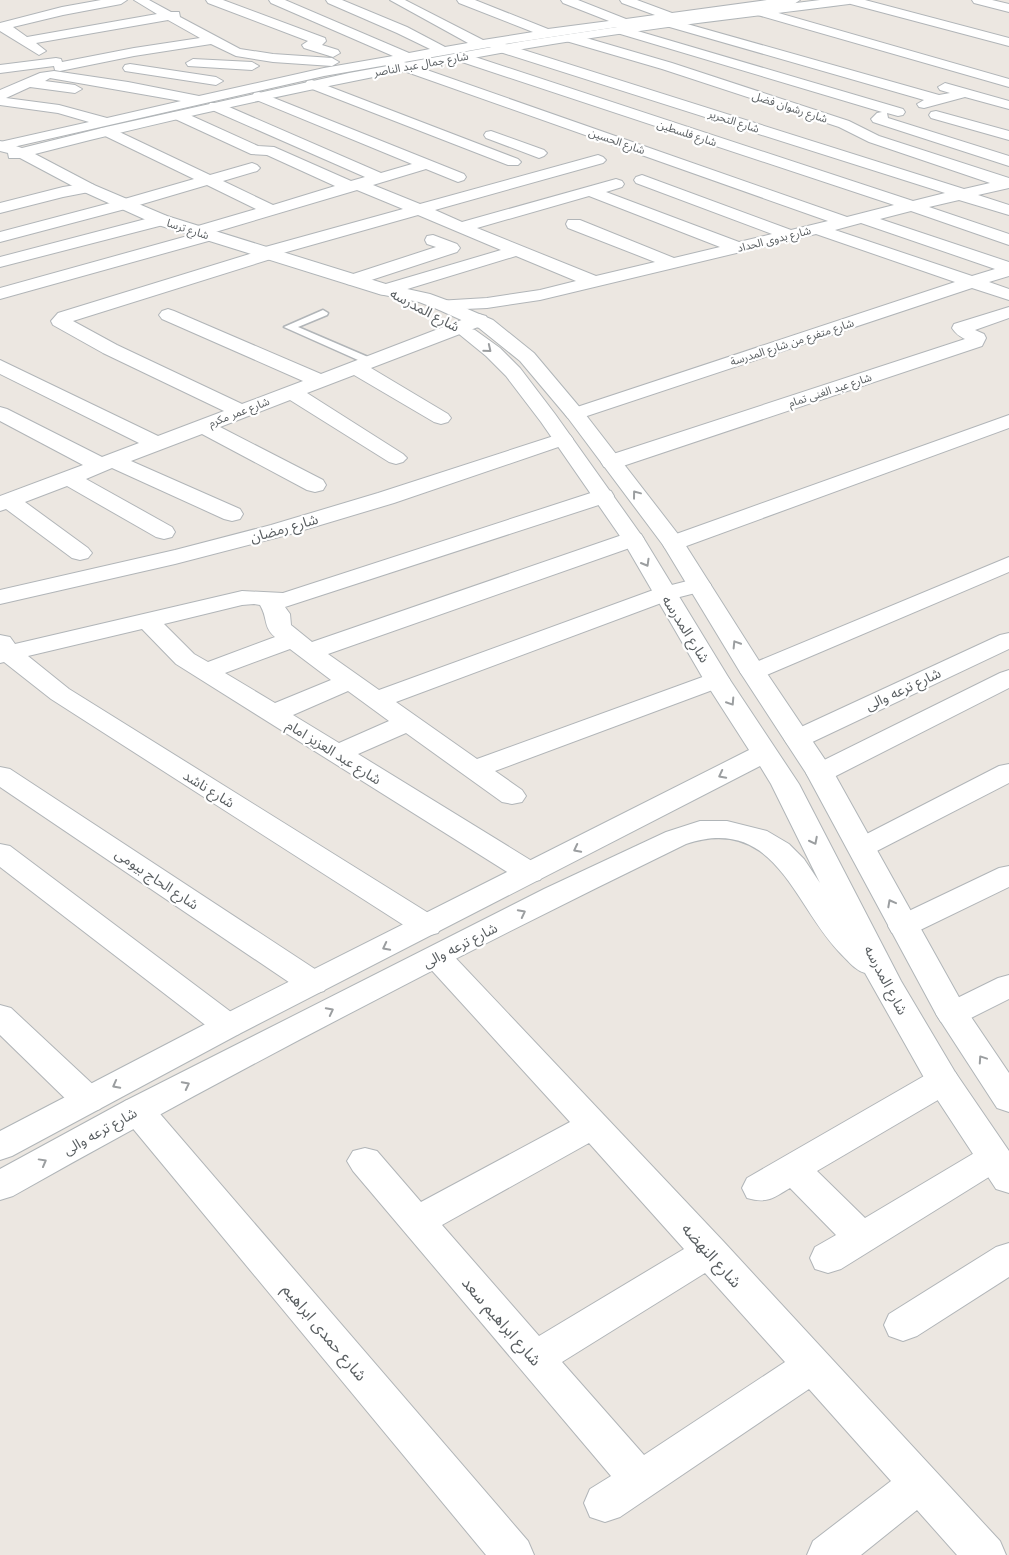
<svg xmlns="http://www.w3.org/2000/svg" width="1009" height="1555" font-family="Poppins,'Noto Sans Arabic',sans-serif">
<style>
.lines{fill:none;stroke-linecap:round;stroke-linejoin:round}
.lane-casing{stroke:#b1b5b8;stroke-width:3}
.street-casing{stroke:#b1b5b8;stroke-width:2}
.secondary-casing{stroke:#b0b5b8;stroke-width:2}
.lane{fill:#fff;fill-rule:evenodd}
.street{fill:#fff;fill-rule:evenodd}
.secondary{fill:#fff;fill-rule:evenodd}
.oneway{stroke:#9b9ea0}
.labels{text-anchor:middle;stroke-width:4.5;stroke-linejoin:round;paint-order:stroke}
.far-street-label{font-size:11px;fill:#595e61;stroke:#fff}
.street-label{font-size:14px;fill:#595e61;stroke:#fff}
.near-street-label{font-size:16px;fill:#595e61;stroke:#fff}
</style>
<rect width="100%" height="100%" fill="#ece7e1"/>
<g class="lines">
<g class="lane-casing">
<path id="lane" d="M323 310 328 313 327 315 298 327 375 360 376 362 375 364H367L284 327Z"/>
</g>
<g class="street-casing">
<path id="street" d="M101 0H127L121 4 63 15 13 27 27 37 157 14 134 0H149L171 12H179L180 17 240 49 273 54 332 58 339 62 332 66 273 62 236 56 211 44 134 56 60 71 55 70 54 66 0 73V65L56 58 61 59 62 62 134 48 200 38 168 20 36 43 46 51 39 55 0 31V23L62 7Z
M206 0H223L325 38 326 41 322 45 338 50 340 53 333 57 304 48 302 45 308 41 208 3Z
M269 0H285L409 53 430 49 397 33 328 3 326 0H342L407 27 445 47 468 43 390 0H405L483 40 533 32 459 3 457 0H475L548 29 609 21 563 3 561 0H578L626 19 655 15 622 3 620 0H637L672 13 767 0H800L794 4 761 8 1009 79V87L754 14 753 9 673 20 939 95 950 93 940 90 938 87 945 83 1009 101V109L965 97 924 108 919 107 917 104 924 100 666 26 664 23 665 21 624 27 903 109 905 112 903 115 898 116 887 113 888 118 1009 156V166L873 122 871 119 877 113 882 112 617 33 616 30 617 27 505 44 964 189 990 183 869 142 839 127 662 69 566 41 565 38 571 34 576 35 672 63 849 121 879 136 1009 178V188L978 195 1009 205V215L959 200 929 207 1009 234V245L911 211 880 219 1009 262V276L989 282 1009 289V300L972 288 575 420 568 418 565 414 568 410 955 282 816 234 540 300 487 308 443 310 437 309 434 305 437 301 487 298 540 290 576 281 516 256 391 294 385 295 379 294 376 290 379 286 501 250 418 215 276 255 274 258 73 321 117 345 242 404 303 381 162 319 159 315 162 311 168 309 174 311 321 374 472 316 479 314 486 316 488 320 486 324 371 368 448 414 451 418 448 422 441 424 434 422 354 375 307 393 403 454 407 458 403 462 396 464 389 462 290 400 220 427 323 480 326 485 323 490 315 492 307 490 202 434 131 461 240 509 243 514 240 519 232 521 224 519 112 468 86 479 172 527 175 532 172 537 164 539 156 537 67 486 25 502 88 548 92 553 88 558 80 560 72 558 6 509 0 511V496L83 465 0 421V407L7 409 102 457 139 443 0 374V360L158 436 224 411 103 353 53 325 51 321 58 313 256 252 258 249 403 209 357 190 212 233 214 236 212 240 0 299V288L191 235 189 232 191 228 256 209 207 185 129 208 0 242V232L114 202 194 179 101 134 99 131 101 128H111L210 175 252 163 257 165 260 168 257 171 223 181 273 205 335 186 267 155 251 154 173 118 171 115 173 112H183L258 146 274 147 351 181 365 177 210 109 208 106 210 103H220L381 173 412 164 254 99 252 96 254 93 259 92 464 174 466 177 464 180 458 182 426 169 373 185 420 204 598 155 603 157 606 160 603 163 435 210 462 222 616 179 622 181 624 184 622 187 606 192 739 242 772 234 636 183 634 180 636 177 642 175 791 230 828 221 387 65 324 76 0 150V142L89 122 58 113 0 105V90L40 73 54 71 128 82 199 96 324 68 393 56 271 3ZM490 47 500 52 945 193 913 201 466 54 461 53 454 57 456 60 894 205 847 217 404 62ZM50 78 181 101 107 118 59 105 6 98 30 87 75 93 82 89 75 85 45 81ZM589 196 720 247 674 258 580 220H568L566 224 568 228 655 262 596 276 477 228ZM861 223 995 269 972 276 835 230Z
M845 0H865L1009 38V46L847 3Z
M972 0H992L1009 4V12L974 3Z
M193 59 252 62 259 66 252 70 188 66 186 63Z
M130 64 216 77 223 81 216 85 125 71 123 68 125 65Z
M312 80 518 159 521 162 518 165H508L307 87 305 84 307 81Z
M936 111 1009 131V140L931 118 929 115 931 112Z
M491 131 544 150 547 153 544 156 539 158 486 138 484 135 486 132Z
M88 183 94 185 96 188 94 191 63 197 0 213V203L63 187Z
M161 215 167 216 169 220 167 224 0 267V257Z
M433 235 457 244 460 248 457 252 359 284 353 285 347 284 344 280 347 276 436 247 427 244 425 240 427 236Z
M1009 307V318L975 330 984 334 986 338 982 346 620 467 612 468 604 467 601 462 604 457 965 339C959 336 956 334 952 328L954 324Z
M1009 415V428L681 548 673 550 665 548 662 543 665 538Z
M563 433 570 435 573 439 570 443 394 503 287 535 175 564 0 604V590L175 550 271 525 378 493Z
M603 489 611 491 614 496 611 501 285 607 290 614 291 625 312 642 625 534 633 532 641 534 644 539 641 544 328 654 379 690 656 589 699 578 707 580 711 585 707 590 672 599 396 702 477 759 708 675 717 672 726 675 730 680 726 685 495 771 522 790 526 796 522 802 512 804 502 802 406 733 358 754 540 866 545 873 540 880 530 882 520 880 176 664 142 629 28 656 69 689 438 919 442 926 438 933 427 936 416 933 51 699 4 662 0 663V635L10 637 15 644 242 591 283 593ZM254 604 260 605C268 618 263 627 275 637L208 662 194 654 164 624 242 605ZM290 649 331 680 275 703 225 673ZM348 691 389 721 339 743 293 715Z
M1009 557V572L762 677 753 680 744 677 740 672 744 667Z
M1009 633V649L806 745 797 747 788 745 784 739 788 733 1000 635Z
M1009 670V688L830 779 820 781 810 779 806 773 810 767 1000 673Z
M1009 764V783L871 854 861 857 851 854 847 848 851 842 999 766Z
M0 767 10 769 324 975 329 983 324 991 313 994 302 991 0 787Z
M0 844 10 846 239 1018 244 1026 239 1034 228 1037 217 1034 0 867Z
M1009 866V887L914 933 903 936 892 933 888 926 892 919 999 868Z
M437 946 448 950 723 1241 1000 1541 1006 1555H957L917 1510 861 1555H807L813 1541 891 1481 809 1389 620 1517 605 1522 590 1517 584 1503 590 1489 611 1476 353 1171 347 1161 353 1151 365 1148 377 1151 421 1202 570 1122 426 964 421 957 426 950ZM589 1143 684 1249 539 1336 442 1225ZM705 1273 785 1362 644 1455 562 1362Z
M1009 975V999L963 1022 952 1025 941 1022 936 1014 941 1006 998 978Z
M0 1005 11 1008 100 1091 105 1100 100 1109 88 1113 76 1109 0 1035Z
M943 1069 955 1072 960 1081 955 1090 817 1171 865 1218 981 1149 993 1145 1005 1149C1009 1156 1009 1160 1005 1167L841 1269 828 1273 815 1269 810 1258 815 1247 836 1235 790 1188C773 1198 767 1204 747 1198L742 1188 747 1178 931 1072Z
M137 1097 149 1101 528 1541 534 1555H486L125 1119 120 1110 125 1101Z
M1009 1243V1277L917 1336 903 1341 889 1336 884 1325 889 1314 996 1247Z"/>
</g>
<g class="secondary-casing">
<path id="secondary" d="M820 0H855L849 4C740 18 631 30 523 49 360 78 196 112 35 154L94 185 167 216 389 285 430 294 449 301 493 320 534 353 582 410 681 538 766 672 834 773 965 1008 1009 1073V1112L997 1108 936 1014 806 773 740 672 663 545 568 418 520 361 479 328 437 309 419 302 379 294 155 224 82 191 20 158H9L8 153 0 151V141L22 148 106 127 349 73 525 41 670 19Z
M468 328 475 330 500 348 520 368 555 414 644 539 730 680 799 784 901 981 955 1072 1009 1151V1193L996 1189 931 1090 865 973C855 970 849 962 842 955 793 906 777 814 686 844 458 955 233 1072 13 1196L0 1200V1169L125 1101 544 889 666 832 700 821H727L767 831 789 844 804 859 820 883 771 784 760 766 239 1034 12 1156 0 1160V1131L217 1018 749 750 704 680 622 539 541 422 506 376 486 356 459 334 461 330Z"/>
</g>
<use href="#lane" class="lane"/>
<use href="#street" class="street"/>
<use href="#secondary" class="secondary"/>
</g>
<defs><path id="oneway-chevron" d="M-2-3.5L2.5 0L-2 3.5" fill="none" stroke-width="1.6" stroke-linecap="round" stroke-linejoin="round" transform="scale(1.25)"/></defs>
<g class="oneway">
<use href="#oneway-chevron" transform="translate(488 349) rotate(39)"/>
<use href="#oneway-chevron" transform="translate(636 494) rotate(-127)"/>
<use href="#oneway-chevron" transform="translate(646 563) rotate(60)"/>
<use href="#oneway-chevron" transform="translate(736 644) rotate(-122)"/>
<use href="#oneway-chevron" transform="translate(731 702) rotate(57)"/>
<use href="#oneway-chevron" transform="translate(722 775) rotate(153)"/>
<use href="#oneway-chevron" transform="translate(814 841) rotate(63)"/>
<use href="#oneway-chevron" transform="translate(577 849) rotate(153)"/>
<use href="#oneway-chevron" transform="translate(891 903) rotate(-118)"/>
<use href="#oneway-chevron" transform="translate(522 913) rotate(-27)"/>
<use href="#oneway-chevron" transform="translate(386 947) rotate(153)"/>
<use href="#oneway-chevron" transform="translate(330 1011) rotate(-27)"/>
<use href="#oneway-chevron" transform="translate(982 1059) rotate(-124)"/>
<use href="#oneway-chevron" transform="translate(116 1085) rotate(152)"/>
<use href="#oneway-chevron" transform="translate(186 1085) rotate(-27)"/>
<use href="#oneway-chevron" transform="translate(43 1162) rotate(-29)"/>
</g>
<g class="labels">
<g class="far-street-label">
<text transform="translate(421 64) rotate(-10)" y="4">شارع جمال عبد الناصر</text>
<text transform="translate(790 107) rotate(18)" y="4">شارع رشوان فضل</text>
<text transform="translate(734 121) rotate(18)" y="4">شارع التحرير</text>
<text transform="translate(687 133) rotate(18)" y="4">شارع فلسطين</text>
<text transform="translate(617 141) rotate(19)" y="4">شارع الحسين</text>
<text transform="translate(188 229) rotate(18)" y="4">شارع ترسا</text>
<text transform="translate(774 239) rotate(-14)" y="4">شارع بدوى الحداد</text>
<text transform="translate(792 342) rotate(-18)" y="4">شارع متفرع من شارع المدرسة</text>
<text transform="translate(830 390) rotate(-18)" y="4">شارع عبد الغنى تمام</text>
<text transform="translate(239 412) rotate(-21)" y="4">شارع عمر مكرم</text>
</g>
<g class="street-label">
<text transform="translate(425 310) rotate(28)" y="5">شارع المدرسه</text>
<text transform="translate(284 528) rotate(-16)" y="5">شارع رمضان</text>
<text transform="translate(686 629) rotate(58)" y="5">شارع المدرسه</text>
<text transform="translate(903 689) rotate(-25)" y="5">شارع ترعه والى</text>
<text transform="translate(334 752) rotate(32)" y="5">شارع عبد العزيز امام</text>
<text transform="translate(209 789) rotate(32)" y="5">شارع ناشد</text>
<text transform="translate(157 879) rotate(34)" y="5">شارع الحاج بيومى</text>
<text transform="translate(460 945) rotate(-27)" y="5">شارع ترعه والى</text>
<text transform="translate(886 980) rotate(62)" y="5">شارع المدرسه</text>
<text transform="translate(100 1131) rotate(-29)" y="5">شارع ترعه والى</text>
</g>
<g class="near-street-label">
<text transform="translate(712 1255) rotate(48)" y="6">شارع النهضه</text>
<text transform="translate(502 1321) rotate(49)" y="6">شارع ابراهيم سعد</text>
<text transform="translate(325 1332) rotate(50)" y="6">شارع حمدى ابراهيم</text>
</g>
</g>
</svg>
